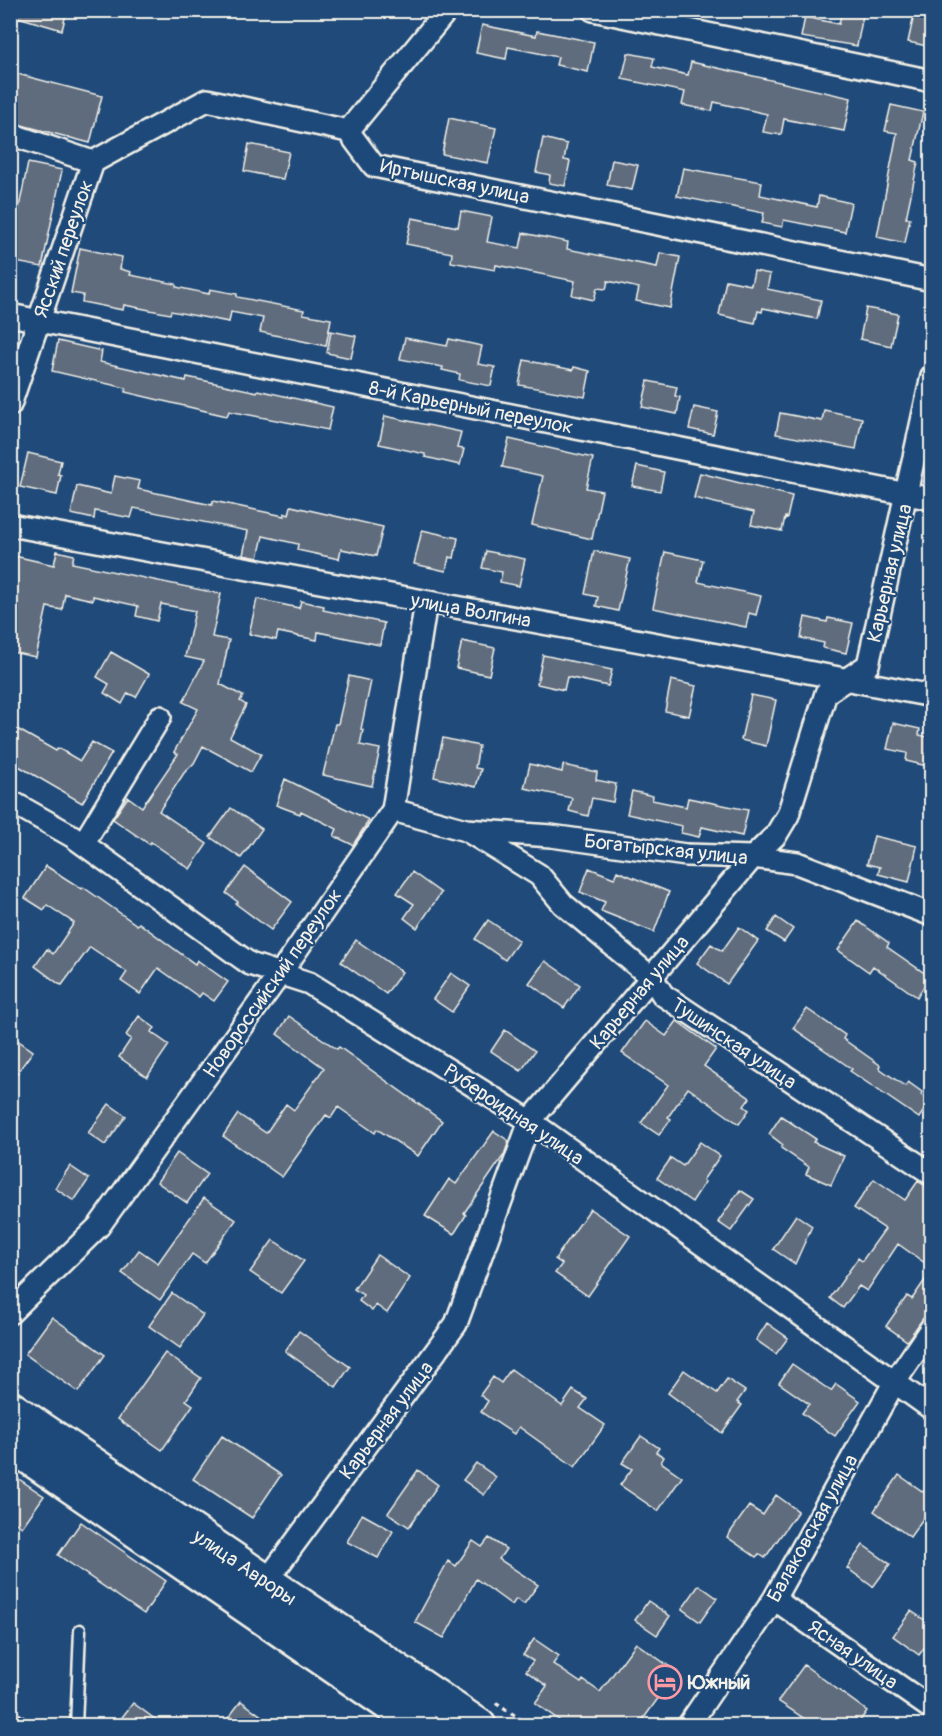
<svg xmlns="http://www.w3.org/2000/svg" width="942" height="1736" font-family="Pangolin,sans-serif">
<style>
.building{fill:#5e6c7e;stroke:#f4f1e8;stroke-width:1.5}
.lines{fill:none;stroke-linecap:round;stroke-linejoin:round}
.lane-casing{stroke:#f4f1e8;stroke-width:15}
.street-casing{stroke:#f4f1e8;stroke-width:26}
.primary-casing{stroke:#f4f1e8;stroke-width:38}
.path{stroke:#f4f1e8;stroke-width:4;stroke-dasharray:4.5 4.5;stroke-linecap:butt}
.lane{stroke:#1f4a7a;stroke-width:10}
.street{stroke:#1f4a7a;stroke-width:21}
.primary{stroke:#1f4a7a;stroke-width:33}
.labels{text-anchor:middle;stroke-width:4.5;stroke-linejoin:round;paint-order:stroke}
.street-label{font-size:20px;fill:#f4f1e8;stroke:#1f4a7a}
.poi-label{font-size:20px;font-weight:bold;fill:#f4f1e8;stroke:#1f4a7a;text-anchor:start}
</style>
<rect width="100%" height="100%" fill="#1f4a7a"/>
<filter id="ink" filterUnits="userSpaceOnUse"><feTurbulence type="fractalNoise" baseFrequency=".0167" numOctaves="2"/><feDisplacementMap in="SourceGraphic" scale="12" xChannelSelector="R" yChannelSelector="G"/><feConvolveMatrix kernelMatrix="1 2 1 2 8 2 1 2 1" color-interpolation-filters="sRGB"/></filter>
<g filter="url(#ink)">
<path class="building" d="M12 10H67L62 30 11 15Z
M842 10H864L857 46 801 37 805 17 839 24Z
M915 10H932V47L908 42Z
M482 25 536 36 537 31 594 42 588 72 556 65 558 57 508 47 506 59 476 53Z
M628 53 654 58 652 67 688 75 691 62 851 98 844 131 784 119 781 135 763 132 767 114 714 102 712 111 682 105 685 92 622 79Z
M10 72 102 96 90 143 10 122Z
M891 105 923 112 912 160 918 162 906 218H910L905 243 877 237 897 133 885 131Z
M449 118 496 128 488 163 442 154Z
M543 138 567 144 564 160 570 161 565 186 549 183 550 175 536 172Z
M249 144 289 152 283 179 244 171Z
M612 160 638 165 632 190 607 185Z
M28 163 62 170 42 267 10 261V252Z
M683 168 762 182 760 195 817 207 819 196 851 203 845 232 784 220 782 227 762 223 764 213 677 196Z
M461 211 492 217 487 242 520 248 523 233 568 242 567 249 657 267 660 253 680 257 670 308 636 301 639 288 608 281 606 289 597 288 594 300 572 295 575 281 496 265 495 270 451 262 452 253 406 244 412 218 458 227Z
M80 248 122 257 120 269 131 272 130 275 176 284V287L209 294 210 289 237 294V297L304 310 303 314 331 319 326 346 260 332 263 318 231 312 229 322 171 311 170 314 124 305 123 310 82 302 83 295 71 293Z
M754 271 770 274 767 289 821 300 817 319 763 308 762 312 758 311 755 323 719 315 726 280 751 285Z
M866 308 898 314 891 346 860 339Z
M331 331 356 336 351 358 327 353Z
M405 338 447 346 449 339 482 346 478 364 495 367 491 386 459 380 460 374 442 370 443 367 400 359Z
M58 341 102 351 100 362 186 381 187 377 257 392 258 390 333 407 328 430 229 411 227 416 125 392 126 388 52 371Z
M524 360 573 370 574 367 590 371 585 397 519 385Z
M648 381 677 387 675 396 680 397 677 414 642 407Z
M694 407 718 412 713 434 689 429Z
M824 410 862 418 856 449 776 434 780 413 822 421Z
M385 416 461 432 457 448 464 449 460 465 425 457V454L379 444Z
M509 439 593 458 586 488 602 491 592 539 532 525 543 476 502 467Z
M28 453 61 461 58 474 61 475 57 495 20 487Z
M637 466 664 472 660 491 632 486Z
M700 473 792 496 787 518 785 517 782 531 751 525 754 512 694 498Z
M115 476 140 481 138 489 212 505 213 501 284 516V513L289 515 291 506 383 527 376 556 341 549 339 559 297 550 298 544 263 536 258 558 243 555 248 531 134 508 131 518 95 511 94 519 71 514 77 486 111 494Z
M422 530 458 538 454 558 449 557 446 571 414 564Z
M57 551 74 555 72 563 221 594 212 637 229 640 220 684 243 696 240 701 246 705 230 737 261 754 251 772 203 746 194 763 184 773 159 811 207 844 190 869 151 842 149 844 113 819 128 797 142 807 178 754 174 752 198 709 183 702 204 661 185 657 195 611 161 604 157 621 136 616 138 606 93 596V600L65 594 62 610 47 607 36 657 11 652 14 634 10 633V555L54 565Z
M486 551 525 559 519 586 500 582 502 572 482 568Z
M594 551 630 559 618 611 596 606 598 597 585 594Z
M665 552 703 560 698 582 761 596 756 615 749 613 746 627 653 608Z
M257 599 299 608 301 601 324 606 323 610 384 623 380 645 318 632 317 640 278 632 276 640 249 634Z
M805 617 827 622 828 618 853 623 846 653 823 648 824 643 801 638Z
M462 641 495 648 489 675 456 668Z
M111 652 149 674 136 697 128 693 122 704 104 693 109 684 97 677Z
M543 655 612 670 608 686 567 677 564 690 537 684Z
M349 676 371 681 361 729 363 730 360 745 380 749 372 786 323 775 335 724H338Z
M671 680 696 686 689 716 665 711Z
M751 695 776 700 766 746 741 740Z
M893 723 920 729 919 735 932 738 927 766 906 761 907 753 887 749Z
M10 725 56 751 58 748 80 761 92 742 112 753 82 803 10 761Z
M443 738 479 746 475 768 481 769 476 787 434 777Z
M530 764 562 772 563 765 597 772 596 780 616 784 613 802 592 798 588 816 569 811 572 798 524 788Z
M285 779 369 820 353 845 334 836 337 829 301 811 300 814 276 805Z
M632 791 653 796 652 800 686 807 688 798 748 810 742 836 702 827 699 837 681 833 682 826 627 814Z
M231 808 262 829 241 858 210 837Z
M874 836 917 846 909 882 878 874 880 867 867 864Z
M46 866 82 889 83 887 137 925 139 923 195 964 197 960 228 982 214 1001 202 993 199 997 158 968 140 994 121 981 127 972 90 947 62 985 59 984 35 966 47 949 53 954 74 923 47 905 44 910 25 898Z
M245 867 292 902 271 930 236 904 238 902 226 893Z
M589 868 614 878 617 871 669 892 654 932 601 911 605 902 580 892Z
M412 872 441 893 417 928 404 918 414 904 397 893Z
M776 917 793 929 784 942 767 931Z
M488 920 519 941 505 960 475 939Z
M858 921 889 943 887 947 930 977 917 997 873 966 869 972 838 950Z
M739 927 758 941 727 984 697 963 711 944 722 951Z
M356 940 402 972 386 994 341 962Z
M545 961 580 985 564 1008 529 983Z
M451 973 470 986 452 1012 433 999Z
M807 1009 845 1035 843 1039 880 1065 879 1068 905 1086 908 1082 922 1092 921 1095 930 1101 919 1118 850 1071 852 1069 793 1028Z
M139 1016 155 1028 151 1032 169 1045 147 1077 119 1057 131 1039 126 1035Z
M289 1016 337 1049 339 1047 442 1121 418 1156 377 1129 375 1133 338 1107 331 1118 326 1115 282 1177 223 1136 238 1114 266 1133 286 1104 294 1110 324 1068 277 1034Z
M645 1021 666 1036 677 1021 716 1049 704 1066 750 1098 744 1106 749 1110 739 1124 688 1088 668 1117 671 1119 659 1135 641 1123 668 1085 622 1053Z
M505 1030 535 1051 521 1071 491 1051Z
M10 1035 33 1051 10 1083Z
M109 1104 126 1116 105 1145 88 1133Z
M781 1116 816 1139 813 1142 844 1156 831 1185 806 1174 809 1167 781 1148 783 1145 769 1134Z
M494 1131 509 1141 504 1155 464 1213 466 1215 454 1234 425 1216 449 1179 456 1184Z
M700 1142 720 1156 703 1180 705 1182 692 1202 657 1178 671 1158 683 1166Z
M177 1153 207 1174 187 1203 157 1182Z
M70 1166 89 1179 74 1201 55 1188Z
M874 1179 905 1200 918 1181 932 1190V1268L898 1244 867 1291 859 1286 843 1308 830 1298 858 1258 862 1261 885 1229 854 1208Z
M740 1190 754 1199 731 1231 718 1222Z
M204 1198 236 1220 205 1263 192 1254 160 1300 122 1273 139 1250 158 1263Z
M590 1209 630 1236 588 1296 555 1273 562 1264 555 1259Z
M796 1215 812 1226 795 1264 773 1249Z
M273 1240 304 1261 281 1293 250 1272Z
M377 1255 410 1278 387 1313 376 1305 372 1311 359 1301 363 1295 354 1289Z
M932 1270V1306L907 1341 886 1326 907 1296 912 1299Z
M172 1293 203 1315 180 1348 149 1326Z
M52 1317 105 1355 78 1392 25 1354Z
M767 1323 788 1338 776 1354 756 1340Z
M299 1331 350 1367 336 1387 285 1351Z
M165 1353 201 1378 186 1400 193 1405 162 1450 118 1419Z
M792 1364 831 1391 836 1384 860 1401 835 1436 802 1413 809 1404 779 1383Z
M511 1369 562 1406 573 1390 587 1399 580 1408 605 1425 575 1467 519 1427 514 1434 481 1412 488 1401 480 1395 493 1377 501 1383Z
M684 1370 717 1393 727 1379 745 1391 737 1402 742 1405 722 1433 668 1393Z
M222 1436 281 1475 252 1518 193 1479Z
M641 1436 659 1448 656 1452 664 1457 661 1462 682 1477 658 1511 620 1485 632 1469 622 1463Z
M476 1463 496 1477 484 1495 463 1480Z
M418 1470 438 1485 409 1527 388 1513Z
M10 1473 44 1496 22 1527 10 1519Z
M899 1475 932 1498V1506L910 1537 874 1511Z
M776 1495 798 1511 765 1558 759 1554 756 1557 727 1537 749 1506 763 1515Z
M362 1514 393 1531 378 1558 347 1542Z
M81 1522 166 1581 144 1614 58 1555Z
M489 1538 506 1549 499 1559 538 1585 524 1604 516 1599 512 1605 476 1579 444 1638 415 1622 448 1561 456 1566 473 1541 482 1547Z
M863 1545 890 1564 873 1587 847 1568Z
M699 1585 717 1598 700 1622 682 1609Z
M648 1601 670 1616 657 1635 635 1620Z
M911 1611 932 1625V1653L924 1648 919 1655 893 1636Z
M534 1639 559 1656 553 1664 581 1683 583 1680 600 1692 636 1643 677 1672 639 1725H566L535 1703 547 1686 526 1671 533 1661 523 1655Z
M804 1665 867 1711 857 1725H814L778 1701Z
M241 1701 274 1725H223Z
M133 1703 163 1725H116Z"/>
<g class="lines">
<g class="lane-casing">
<path id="lane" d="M76 1726 80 1630"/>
</g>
<g class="street-casing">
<path id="street" d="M593 10 932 81
M348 131 447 10
M10 134 93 162 207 100 348 131 374 166 932 280
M10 315 932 499
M10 405 93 162
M10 525 782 667 932 696
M10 801 72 836 250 964 309 983 530 1121 932 1409
M393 810 466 830 551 836 686 855 753 857 797 863 932 915
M466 830 539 875 563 904 652 978 663 995 932 1174
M83 844 160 717
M10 1313 99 1226 280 974 393 810 426 602
M266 1582 456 1324 530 1121 753 857 776 835 788 815 826 693 868 665 932 376
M774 1599 932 1709
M10 1722 16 1726
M688 1726 774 1599 894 1383 932 1327"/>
</g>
<g class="primary-casing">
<path id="primary" d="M10 1408 479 1726
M10 1444 421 1726"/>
</g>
<path class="path" d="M496 1703 530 1726"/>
<use href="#lane" class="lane"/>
<use href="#street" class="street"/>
<use href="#primary" class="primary"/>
</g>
</g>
<defs>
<g id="hotel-ring" transform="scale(1.725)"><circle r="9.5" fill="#1f4a7a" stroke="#ff9aa2" stroke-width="1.5"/><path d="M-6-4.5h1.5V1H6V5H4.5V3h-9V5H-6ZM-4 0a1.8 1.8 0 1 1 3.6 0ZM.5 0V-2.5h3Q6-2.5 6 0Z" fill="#ff9aa2"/></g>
</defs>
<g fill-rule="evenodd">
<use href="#hotel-ring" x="665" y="1682"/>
</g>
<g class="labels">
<g class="street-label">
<text transform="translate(455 181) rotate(12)" y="7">Иртышская улица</text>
<text transform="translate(63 249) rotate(-71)" y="7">Ясский переулок</text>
<text transform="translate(471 407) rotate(11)" y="7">8-й Карьерный переулок</text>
<text transform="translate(889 573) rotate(-77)" y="7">Карьерная улица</text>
<text transform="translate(471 610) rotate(10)" y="7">улица Волгина</text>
<text transform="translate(666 849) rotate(6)" y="7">Богатырская улица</text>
<text transform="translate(272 983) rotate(-55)" y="7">Новороссийский переулок</text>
<text transform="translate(639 992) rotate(-50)" y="7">Карьерная улица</text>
<text transform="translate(734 1043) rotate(34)" y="7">Тушинская улица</text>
<text transform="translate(514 1114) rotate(34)" y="7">Рубероидная улица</text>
<text transform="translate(386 1420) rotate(-53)" y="7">Карьерная улица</text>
<text transform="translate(812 1528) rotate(-61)" y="7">Балаковская улица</text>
<text transform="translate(245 1567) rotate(34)" y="7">улица Авроры</text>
<text transform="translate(853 1654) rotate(35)" y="7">Ясная улица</text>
</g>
<g class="poi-label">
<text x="688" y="1689">Южный</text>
</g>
</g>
<rect width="942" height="1736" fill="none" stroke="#1f4a7a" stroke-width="36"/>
<rect x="18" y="18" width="906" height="1700" fill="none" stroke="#f4f1e8" stroke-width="2" filter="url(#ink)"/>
</svg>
